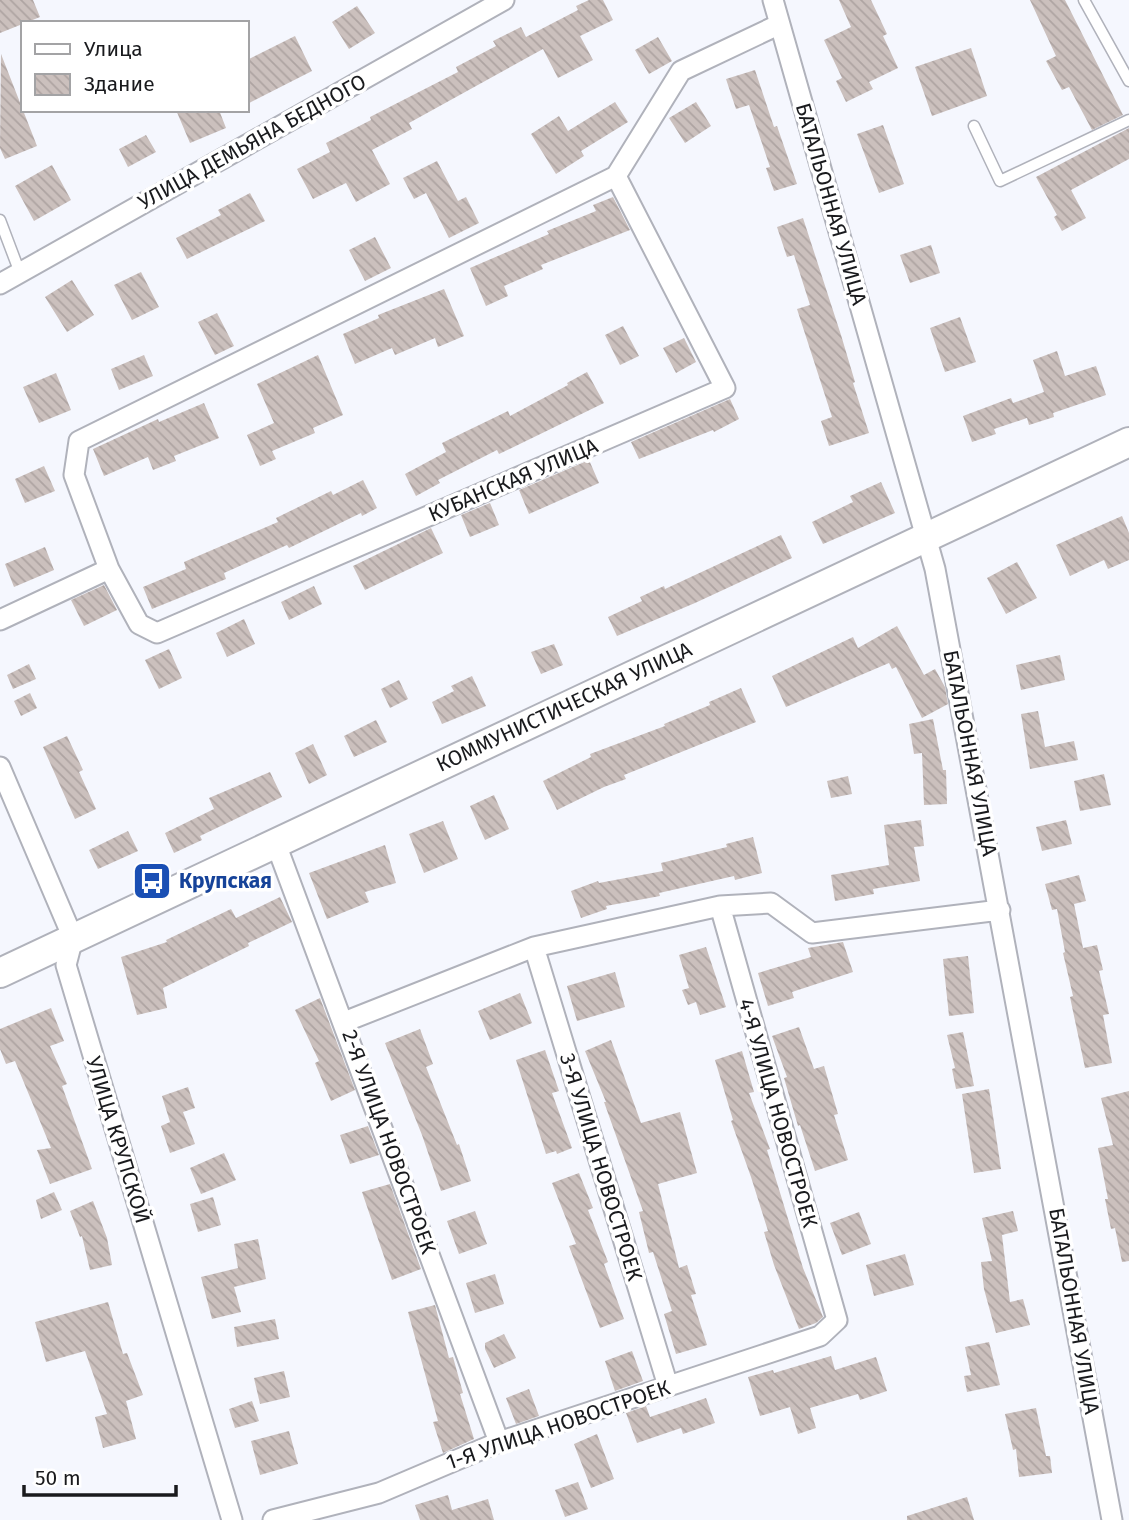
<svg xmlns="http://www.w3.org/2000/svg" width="1129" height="1520" font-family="'Fira Sans',sans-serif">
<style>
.building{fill:url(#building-back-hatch)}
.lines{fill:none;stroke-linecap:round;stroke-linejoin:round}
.lane-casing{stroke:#b0b2bb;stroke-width:13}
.street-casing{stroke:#b0b2bb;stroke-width:23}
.secondary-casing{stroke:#b0b2bb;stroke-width:32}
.lane{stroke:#fff;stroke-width:10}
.street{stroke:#fff;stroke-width:19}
.secondary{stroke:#fff;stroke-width:28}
.labels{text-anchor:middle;stroke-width:7;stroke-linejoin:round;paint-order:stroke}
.street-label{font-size:21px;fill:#191a1d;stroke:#fff}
.transit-label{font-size:21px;font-weight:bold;fill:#164399;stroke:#fff;text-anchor:start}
</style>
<defs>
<pattern id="building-back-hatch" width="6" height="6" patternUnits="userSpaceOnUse" patternTransform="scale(1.75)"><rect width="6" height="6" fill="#cbc0bd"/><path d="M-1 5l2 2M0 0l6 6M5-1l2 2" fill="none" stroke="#aea4a2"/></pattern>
</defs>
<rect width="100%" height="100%" fill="#f5f7fe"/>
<path class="building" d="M0 0H33L40 17 0 33Z
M589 0H603L613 20 580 36 593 60 558 78 543 49 409 123 412 129 372 150 390 184 356 202 346 183 313 199 297 169 330 152 326 143 371 120 370 117 458 72 456 67 496 46 493 41 521 27 526 37 578 10 576 6Z
M839 0H871L887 34 883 36 898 68 869 82 873 89 846 102 836 81 842 78 824 40 851 27Z
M1030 0H1065L1123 115 1092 130 1069 87 1062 90 1046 61 1056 56Z
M357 6 375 33 349 49 332 22Z
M295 36 312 71 247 104V60Z
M658 37 672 61 649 74 635 50Z
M971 48 987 96 932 116 915 67Z
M1 54 37 146 5 159 0 148Z
M755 70 774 127 777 126 797 184 774 191 766 168 770 167 749 105 736 109 726 79Z
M615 102 628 122 581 151 584 156 556 174 531 134 559 116 568 131Z
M696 102 711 126 685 143 669 118Z
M176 110H219L226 128 190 143Z
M883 125 904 184 879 193 857 134Z
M1129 128V159L1071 190 1086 218 1062 231 1054 217 1057 215 1036 177Z
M146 135 156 152 128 167 119 149Z
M437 161 458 201 466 197 479 223 449 238 426 193 414 199 403 178Z
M52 165 71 200 34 221 15 186Z
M250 193 265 221 187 259 176 238 221 215 218 210Z
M613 197 630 230 541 265 543 269 504 286 508 296 486 306 470 268 549 234 547 231 596 211 593 205Z
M803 218 841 335 855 382 853 383 869 433 829 446 821 421 832 417 797 309 810 305 794 255 787 257 777 227Z
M375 237 391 268 365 281 349 250Z
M931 245 940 273 910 283 900 255Z
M141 272 159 307 132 320 114 285Z
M72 280 94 315 67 332 45 297Z
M444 289 464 336 438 347 435 338 395 355 392 348 355 364 343 334 379 318 378 315Z
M217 313 234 346 215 355 198 322Z
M960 317 976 362 945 372 930 328Z
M623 326 639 356 620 365 605 335Z
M684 338 696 362 676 373 663 348Z
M1057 351 1065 376 1096 366 1106 395 1053 413 1054 417 1029 425 1027 418 994 429 996 434 972 442 963 416 1011 398 1013 403 1044 392 1033 360Z
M144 355 153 376 119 390 111 369Z
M318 355 343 415 313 428 315 433 272 451 276 459 260 466 247 435 274 423 257 384Z
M587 372 604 403 499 454 497 450 438 480 440 483 416 496 405 474 446 452 442 443 508 411 510 416 568 385 567 383Z
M56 373 71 410 39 423 23 387Z
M730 399 739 419 714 432 713 430 639 459 631 442Z
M204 403 219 438 174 456 176 461 153 470 148 457 104 476 93 449 158 419 159 422Z
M589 460 599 483 529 514 519 490Z
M44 466 55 491 25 503 15 479Z
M363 480 377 508 362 516 361 513 289 548 287 545 224 573 226 579 152 609 143 587 186 569 184 562 278 522 276 518 331 491 333 495Z
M881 482 895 513 823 544 812 522 853 502 850 496Z
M490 503 499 525 470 537 461 515Z
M1122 516 1129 533V560L1108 569 1104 560 1070 576 1056 545Z
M431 528 443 553 365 590 353 566Z
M781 535 792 558 695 603 617 636 608 617 642 601 640 597 664 586 665 589Z
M45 547 54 570 14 587 5 564Z
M1017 562 1037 598 1006 614 987 578Z
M104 585 117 610 84 626 71 600Z
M314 586 322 604 289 620 281 602Z
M244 619 255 644 227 657 216 633Z
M897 626 924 675 935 669 945 687 948 704 922 718 896 667 892 669 889 663 786 707 772 676 853 637 858 648Z
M554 644 563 665 541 674 531 652Z
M169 649 182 678 159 689 145 660Z
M1060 655 1065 680 1021 690 1016 665Z
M29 664 36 679 13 689 7 675Z
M472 676 486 706 442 724 432 702 454 691 451 686Z
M399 680 408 699 390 708 381 689Z
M741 688 756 722 624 775 626 779 604 787 557 810 543 781 591 757 590 754 665 726 664 724 710 705 709 702Z
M30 693 37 708 21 716 14 701Z
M1038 711 1045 747 1074 741 1078 760 1030 769 1021 714Z
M933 719 943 770H946L947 804 924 805 922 753 914 754 909 724Z
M376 720 387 742 354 757 344 736Z
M67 736 83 770 79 772 96 809 75 819 43 747Z
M313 744 327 775 309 784 295 753Z
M270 772 282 797 200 836 202 840 174 853 165 833 214 809 209 798Z
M1104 774 1111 805 1080 811 1074 781Z
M848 776 852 794 831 798 827 781Z
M494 795 509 829 485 840 470 806Z
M921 820 924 846 914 847 920 881 873 889 874 894 835 901 831 875 889 865 884 825Z
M1066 820 1072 844 1042 851 1036 827Z
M443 821 458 859 424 873 409 834Z
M128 831 138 851 98 869 89 850Z
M753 837 762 873 735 880 734 876 659 893 660 896 606 906 607 909 581 918 571 891 598 881 599 883 663 871 661 863 727 847 726 844Z
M385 845 396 883 365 892 369 902 327 919 309 873Z
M1079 875 1086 901 1074 904 1083 948 1097 945 1103 970 1099 971 1109 1014 1103 1015 1112 1063 1085 1068 1070 997 1073 996 1063 953 1065 952 1057 909 1052 910 1045 884Z
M280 897 292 922 248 943 249 946 163 988 167 1008 137 1015 121 957 167 942 166 940 231 909 236 918Z
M843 942 853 972 792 992 794 998 768 1006 758 973 811 957 808 948Z
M706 947 726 1007 700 1015 696 1002 688 1005 682 990 689 988 679 955Z
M968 956 974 1013 949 1016 943 959Z
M615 972 625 1007 577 1021 567 986Z
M520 993 532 1023 490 1040 478 1011Z
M320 998 355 1090 331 1101 315 1063 319 1061 295 1010Z
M51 1008 64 1041 50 1046 67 1084 62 1086 92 1169 50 1184 37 1150 51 1148 15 1061 6 1064 0 1049V1029Z
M799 1027 814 1069 824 1066 838 1114 834 1115 848 1160 815 1171 800 1125 798 1126 784 1078 787 1077 772 1036Z
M420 1029 433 1064 426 1067 457 1145 459 1144 471 1181 441 1191 422 1135 385 1043Z
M963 1032 974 1086 956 1089 952 1069 955 1068 947 1035Z
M611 1040 641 1123 680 1112 697 1173 658 1184 679 1268 687 1265 696 1294 691 1295 707 1345 676 1354 664 1314 672 1311 653 1252 649 1253 639 1212 643 1211 604 1102H606L585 1051Z
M545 1050 559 1091 552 1093 572 1148 557 1154 556 1151 546 1154 516 1060Z
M742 1051 754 1092 749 1093 770 1149 767 1150 803 1268 823 1317 816 1323 799 1329 774 1265 764 1232 768 1231 751 1177 731 1121 733 1120 715 1060Z
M188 1087 195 1108 183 1112 195 1144 170 1153 161 1126 170 1122 162 1096Z
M989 1089 1001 1169 974 1173 962 1094Z
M1129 1091V1261L1122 1262 1115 1228 1111 1229 1105 1199H1108L1098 1148 1113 1145 1101 1098Z
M368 1126 379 1155 350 1164 340 1135Z
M224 1153 236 1180 201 1194 190 1168Z
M579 1173 593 1208 588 1210 608 1262 604 1264 624 1319 600 1328 569 1246 576 1244 552 1183Z
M390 1184 421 1269 392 1280 362 1192Z
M54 1192 62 1210 41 1219 36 1200Z
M213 1197 221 1225 198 1232 190 1204Z
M93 1201 107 1238 112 1265 90 1270 82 1236 80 1237 70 1211Z
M475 1211 487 1244 459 1254 447 1221Z
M1013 1211 1018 1231 1002 1235 1010 1302 1023 1299 1030 1325 996 1333 984 1289 981 1262 992 1261 982 1218Z
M859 1212 871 1244 842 1255 830 1223Z
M258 1239 266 1279 234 1287 241 1312 212 1319 201 1277 238 1268 234 1244Z
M905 1254 914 1285 874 1296 866 1265Z
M495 1274 504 1304 475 1313 466 1283Z
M108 1302 123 1354 127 1353 143 1395 126 1401 136 1439 103 1448 95 1417 107 1414 85 1351 46 1362 35 1322Z
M435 1305 449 1358 453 1357 463 1393 460 1394 474 1439 443 1453 433 1422 438 1421 408 1312Z
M275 1319 279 1339 237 1347 234 1327Z
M504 1334 516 1358 494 1368 485 1349V1343Z
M989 1342 1000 1385 967 1392 964 1376 971 1375 965 1347Z
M632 1351 643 1381 615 1391 605 1361Z
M831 1356 835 1370 876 1357 887 1391 860 1400 858 1394 810 1408 816 1428 798 1434 790 1407 760 1416 748 1377 773 1370 774 1373Z
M284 1371 290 1397 260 1404 254 1378Z
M529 1389 539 1416 516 1424 506 1398Z
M706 1398 715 1423 683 1434 681 1428 637 1443 626 1413 646 1406 650 1417Z
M252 1401 259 1421 235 1428 229 1409Z
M1036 1408 1046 1456H1050L1052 1473 1019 1477 1016 1449 1013 1450 1005 1414Z
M289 1431 298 1464 260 1475 251 1441Z
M597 1434 614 1479 591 1488 574 1444Z
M578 1482 588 1509 565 1517 555 1490Z
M448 1495 452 1510 488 1499 494 1520H420L415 1505Z
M967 1497 974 1520H907V1516Z"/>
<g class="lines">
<g class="lane-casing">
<path id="lane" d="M1084 0 1129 81
M974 126 1000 181 1129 120
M0 220 20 273"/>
</g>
<g class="street-casing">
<path id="street" d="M773 0 935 569 1112 1520
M616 176 725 388 157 633 139 624 109 569 74 475 79 441 616 176 681 71 778 25
M0 284 504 0
M0 620 109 569
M0 767 73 938 66 965 232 1520
M276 844 499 1442
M534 947 668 1386
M344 1022 534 947 720 906 771 903 812 933 1000 910
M273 1520 379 1493 499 1442 820 1336 837 1320 720 906"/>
</g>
<g class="secondary-casing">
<path id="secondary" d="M0 973 1129 442"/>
</g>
<use href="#lane" class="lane"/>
<use href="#street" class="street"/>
<use href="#secondary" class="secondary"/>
</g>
<defs>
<g id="bus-square" transform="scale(2.0125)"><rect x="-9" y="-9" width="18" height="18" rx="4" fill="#1a4fb4" stroke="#fff"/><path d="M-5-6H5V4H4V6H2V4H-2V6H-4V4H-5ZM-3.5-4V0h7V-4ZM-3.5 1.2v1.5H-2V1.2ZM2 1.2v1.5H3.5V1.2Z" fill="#fff"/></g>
</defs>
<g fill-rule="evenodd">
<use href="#bus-square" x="152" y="881"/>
</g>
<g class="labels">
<g class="street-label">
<text transform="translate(252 142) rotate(-29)" y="7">УЛИЦА ДЕМЬЯНА БЕДНОГО</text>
<text transform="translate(831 204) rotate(74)" y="7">БАТАЛЬОННАЯ УЛИЦА</text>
<text transform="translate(513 480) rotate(-23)" y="7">КУБАНСКАЯ УЛИЦА</text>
<text transform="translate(564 707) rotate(-25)" y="7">КОММУНИСТИЧЕСКАЯ УЛИЦА</text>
<text transform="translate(970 753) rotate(79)" y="7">БАТАЛЬОННАЯ УЛИЦА</text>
<text transform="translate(778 1113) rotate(74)" y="7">4-Я УЛИЦА НОВОСТРОЕК</text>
<text transform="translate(118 1140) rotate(73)" y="7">УЛИЦА КРУПСКОЙ</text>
<text transform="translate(389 1142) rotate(70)" y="7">2-Я УЛИЦА НОВОСТРОЕК</text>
<text transform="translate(601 1167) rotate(73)" y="7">3-Я УЛИЦА НОВОСТРОЕК</text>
<text transform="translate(1074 1311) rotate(80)" y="7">БАТАЛЬОННАЯ УЛИЦА</text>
<text transform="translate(558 1425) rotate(-19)" y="7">1-Я УЛИЦА НОВОСТРОЕК</text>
</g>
<g class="transit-label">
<text x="179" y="888">Крупская</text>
</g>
</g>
<rect x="21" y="21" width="228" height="91" fill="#ffffff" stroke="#a3a3a5" stroke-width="2"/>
<rect x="35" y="44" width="35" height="10" fill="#ffffff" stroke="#a3a3a5" stroke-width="2"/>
<text x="84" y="56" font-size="21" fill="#191a1d">Улица</text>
<rect x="35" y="74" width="35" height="21" fill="url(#building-back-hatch)" stroke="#a3a3a5" stroke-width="2"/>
<text x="84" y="91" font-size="21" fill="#191a1d">Здание</text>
<path d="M24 1485v10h152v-10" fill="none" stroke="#191a1d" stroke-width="3.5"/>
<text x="35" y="1485" font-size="21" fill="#191a1d" stroke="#ffffff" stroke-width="5" paint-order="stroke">50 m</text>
</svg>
